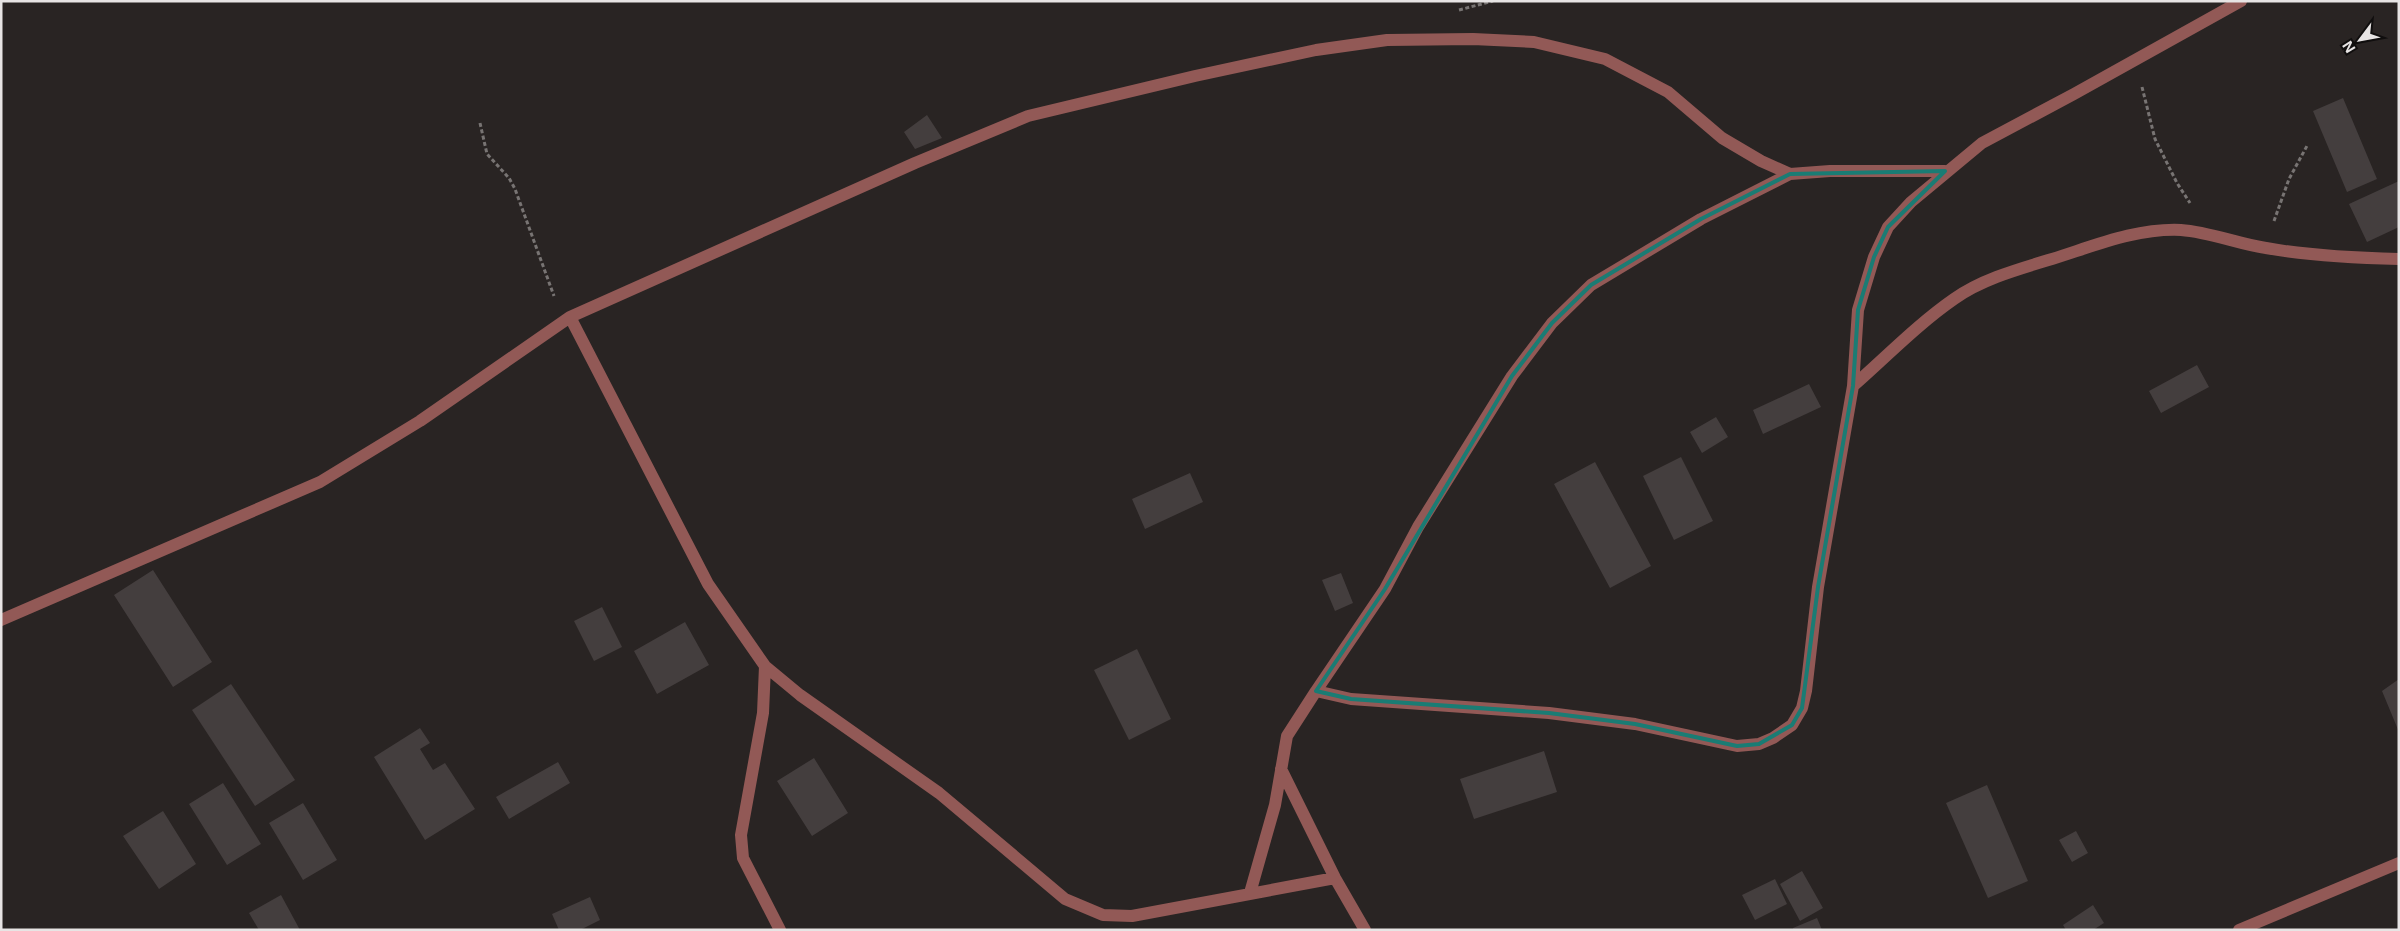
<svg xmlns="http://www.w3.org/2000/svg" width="2400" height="931" font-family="Inter,sans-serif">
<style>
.building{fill:#443e3e}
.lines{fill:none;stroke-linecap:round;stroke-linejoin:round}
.path{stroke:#787473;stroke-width:3;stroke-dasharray:4 2.5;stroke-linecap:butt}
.street{stroke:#925956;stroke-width:12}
.marked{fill:none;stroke:#1a7c74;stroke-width:4;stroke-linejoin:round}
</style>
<rect width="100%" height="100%" fill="#292423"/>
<path class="building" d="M2343 98 2377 179 2347 192 2313 111Z
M927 115 942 138 915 149 904 132Z
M2399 181V227L2367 242 2349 204Z
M2197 365 2209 387 2161 413 2149 391Z
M1809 384 1821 407 1763 434 1753 410Z
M1716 417 1728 437 1702 453 1690 432Z
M1681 457 1713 521 1674 540 1643 476Z
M1595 462 1651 566 1610 588 1554 484Z
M1190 473 1203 502 1145 529 1132 499Z
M153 570 212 662 173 687 114 595Z
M1341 573 1353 603 1335 611 1322 580Z
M602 607 622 647 594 661 574 621Z
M685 622 709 665 657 694 634 651Z
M1137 649 1171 719 1129 740 1094 670Z
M2399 679V732L2382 691Z
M231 684 295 780 255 806 192 710Z
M420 728 430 743 420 749 433 770 445 763 475 809 425 840 374 757Z
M1544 751 1557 792 1474 819 1460 779Z
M814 758 848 813 812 836 777 781Z
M558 762 570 783 509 819 496 797Z
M223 783 261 844 227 865 189 804Z
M1987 785 2028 881 1988 898 1946 803Z
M303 803 337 860 303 880 269 823Z
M163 811 196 864 159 889 123 836Z
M2076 831 2088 853 2072 862 2059 840Z
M1802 871 1823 908 1800 921 1780 884Z
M1775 879 1787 904 1755 920 1742 895Z
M281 895 300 930H259L249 913Z
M590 897 600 920 580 930H559L552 914Z
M2093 905 2104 923 2093 930H2066L2063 925Z
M1817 918 1822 930H1793V928Z"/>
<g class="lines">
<path class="path" d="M1459 10 1493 1
M2142 87 2155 139 2177 183 2190 203
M480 123 487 154 509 178 515 189 554 296
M2274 221 2289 179 2308 144"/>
<path class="street" d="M570 317 708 584 765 666 800 695 939 793 1065 899 1103 915 1132 916 1335 878
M1853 386C1886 357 1918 324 1954 299 1982 279 2019 269 2052 259 2094 246 2136 228 2181 230 2210 232 2238 244 2266 248 2310 256 2355 258 2399 259
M1 620 320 482 420 421 570 317 915 163 1028 116 1195 76 1316 50 1387 40 1473 39 1534 42 1605 59 1668 92 1722 138 1761 161 1790 174 1830 171H1945
M765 666 763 713 741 835 743 858 780 930
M1316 691 1385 589 1418 527 1512 376 1552 323 1591 285 1701 219 1790 174
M1281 769 1335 878 1365 930
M1250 893 1275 805 1287 736 1316 691 1351 699 1549 713 1635 724 1737 746 1759 744 1773 738 1792 725 1802 708 1806 691 1818 587 1853 386 1858 310 1874 257 1888 227 1911 202 1982 143 2074 94 2241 1
M2239 930 2399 863"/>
</g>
<path class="marked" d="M1945 171 1888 227 1874 257 1858 310 1853 386 1818 587 1802 708 1792 725 1759 744 1737 746 1635 724 1549 713 1351 699 1316 691 1385 589 1512 376 1552 323 1591 285 1701 219 1790 174Z"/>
<rect width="2400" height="931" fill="none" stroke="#e7e4e4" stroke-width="5"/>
<g transform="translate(2360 40) rotate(238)" stroke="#100e0e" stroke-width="4" paint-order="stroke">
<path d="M0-4L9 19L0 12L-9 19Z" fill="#e7e4e4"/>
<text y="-8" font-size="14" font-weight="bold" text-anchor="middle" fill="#e7e4e4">N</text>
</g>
</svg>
